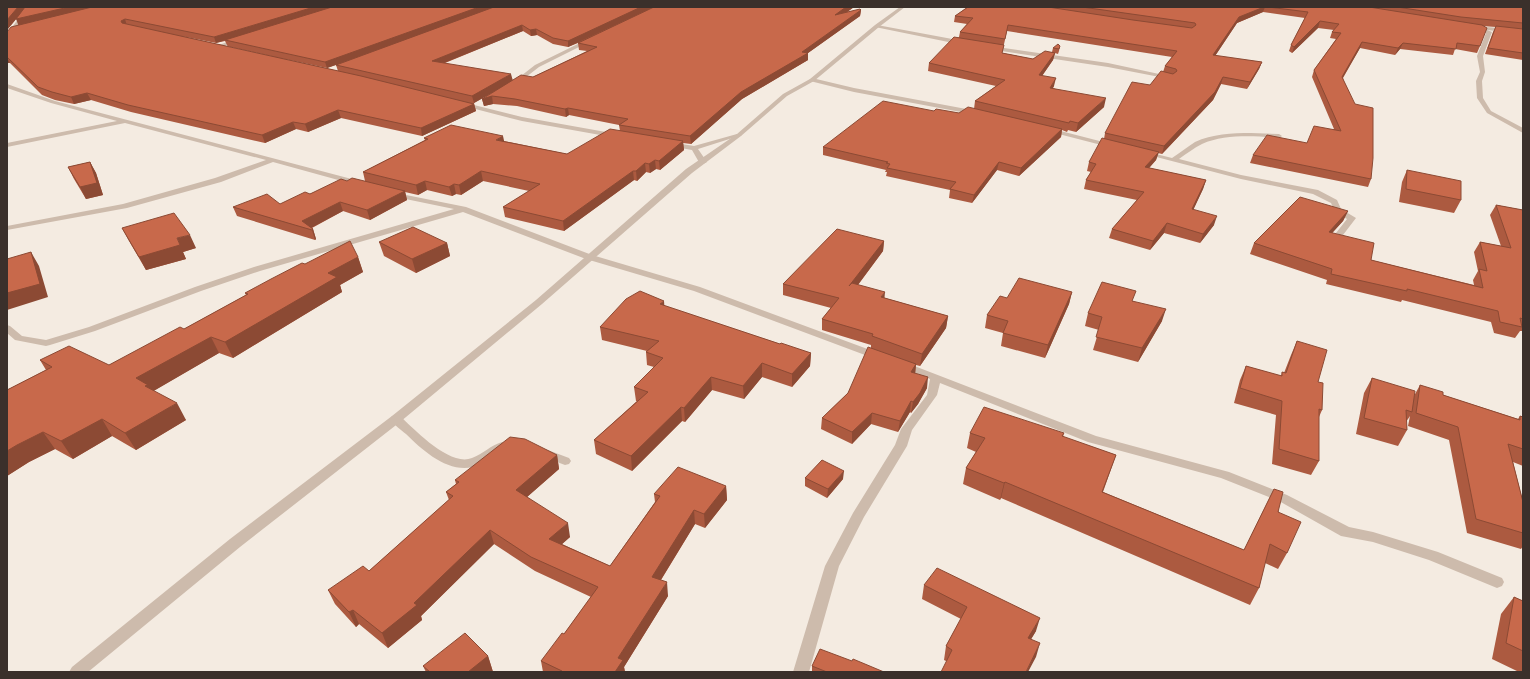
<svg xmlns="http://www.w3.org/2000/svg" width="1530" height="679" font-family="Figtree,sans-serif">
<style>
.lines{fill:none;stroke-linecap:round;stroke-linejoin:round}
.minor{fill:#cdbbac;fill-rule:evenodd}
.tertiary{fill:#cdbbac;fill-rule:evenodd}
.wall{fill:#ac5a40;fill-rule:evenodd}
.shaded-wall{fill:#8c4a34}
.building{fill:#c8694b;stroke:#8c4a34}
</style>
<rect width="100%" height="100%" fill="#f4ebe1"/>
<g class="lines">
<path class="minor" d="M27 7H31L7 40V34Z
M877 25 963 41 966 43 963 45 875 27Z
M1474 26 1523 30V34L1487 30 1492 32 1483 56 1485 72 1482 81 1483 98 1491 111 1523 128V133L1487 113 1477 98 1476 81 1480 72 1477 56 1486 33 1480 31V29L1472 28Z
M236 39 241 40 222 47 226 48V50L213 47Z
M588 39 593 40 539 67 517 84 512 83 535 65Z
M990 46 1108 63 1173 77 1170 79 1108 67 988 49 987 48Z
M812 78 854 88 977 111 980 113 977 115 854 92 810 81 809 80Z
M7 84 55 101 363 182 364 184 360 186 273 162 221 182 127 208 7 230V226L123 204 215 178 266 160 125 123 7 147V143L117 121 51 103 7 88Z
M462 102 522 117 617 134 620 136 617 138 522 121 460 105V103Z
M1049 128 1115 145 1116 146 1113 148 1047 131V129Z
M1251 133 1279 134 1282 136 1279 138C1255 136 1225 134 1202 144 1194 148 1186 154 1179 159L1241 175 1318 190 1337 200 1341 209 1356 218 1343 235H1340L1336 233 1347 219 1335 212 1331 203 1313 194 1241 179 1141 153 1144 151 1172 158C1180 153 1187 147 1195 142 1212 134 1232 133 1251 133Z
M737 134 742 135 698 149 707 162 703 164H700L692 150 664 145 661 143 664 141 694 146Z
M391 192 466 207 592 255 700 287 881 354 882 356 881 358H873L694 291 586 259 463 212 260 271 201 291 95 331 50 345 46 346 15 340 7 333V325L10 326 22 336 46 340 89 327 195 287 254 267 454 209 391 196Z
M904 362 1096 436 1229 472 1287 495 1349 527 1373 532 1438 552 1502 578 1504 582 1502 586 1497 588 1429 560 1373 542 1341 536 1279 501 1221 478 1088 442 940 383 937 395 912 430 907 446 864 517 839 566 809 672H793L825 566 853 513 895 445 901 429 927 395 930 379 900 367 899 365 900 363Z
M396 415 400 416C415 430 450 467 472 458 483 454 491 445 502 442L506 443 508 446 506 449C496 455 485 464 473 467 448 473 423 451 406 434 401 430 394 425 390 419L392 416Z
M545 449 569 458 571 461 569 464 565 465 541 456 539 453 541 450Z"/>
<path class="tertiary" d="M900 7H905L879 27 814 81 787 96 741 136 692 173 542 304 400 422 240 547 88 672H69L72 667 230 539 392 416 536 300 686 169 737 134 783 94 810 79 875 25Z"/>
</g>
<path class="wall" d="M7 7H854L847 12 861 10 860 16 808 53V60L742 99 691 144 683 143 684 150 660 170 656 169 650 173 646 172 637 181 634 180 564 231 505 217 503 207 529 191 483 181 461 195 456 194 452 196 427 190 418 195 405 192 407 200 370 220 343 211 312 228 313 229 316 239 315 240 237 216 233 207 280 204 347 181H365L363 172 425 140 424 138 504 141 567 154 620 131 619 125 569 115 566 117 517 106 493 104 484 106 482 99 502 87 474 103 476 111 422 136 341 118 308 132 296 129 265 143 131 112 91 100 74 104 55 100 42 95 10 63H7V32L18 25 17 18 7 30ZM523 31 531 36 537 35 553 44 568 47 578 43 579 50 587 51 533 77 513 80 445 63ZM181 36 216 43 225 41 228 47 327 68 336 65 338 71Z
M958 7H1523V60L1485 54 1493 32 1496 27 1482 26 1480 46 1477 53 1455 49 1453 55 1400 49 1395 55 1360 48 1343 78 1371 179 1368 187 1250 163 1253 155 1307 143 1334 129 1312 77 1314 70 1336 39 1330 38 1332 32 1334 30 1318 28 1292 53 1289 51 1291 45 1305 18 1263 12 1237 23 1215 56 1262 62 1259 69 1247 89 1221 84 1213 100 1162 154 1158 153 1156 160 1149 168 1206 180 1203 189 1193 210 1214 225 1200 243 1164 233 1150 250 1109 238 1112 229 1137 200 1084 189 1086 180 1091 172 1087 171 1089 162 1104 139 1105 133 1150 85 1163 72 1165 66 1172 57 1007 31 1002 53 1033 59 1052 52 1053 48 1060 46 1059 51 1058 54 1055 53 1053 60 1042 76 1054 86 1053 88 1104 107 1076 132 1068 130 1067 132 1062 130 1061 137 1019 176 997 170 972 203 949 198 950 190 886 176 887 172H885L886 170 823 155V147L934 111 959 113 974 109 975 101 996 86 928 71 929 63 959 37 960 32 967 24 954 22 955 16 966 8Z
M90 162 96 173 103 195 86 199 74 179 68 167Z
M1407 170 1461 200 1454 213 1399 202 1402 182Z
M1496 205 1523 210V331H1520L1515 338 1494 333 1491 322 1402 300 1401 302 1326 284 1327 280 1250 254 1254 243 1348 211 1343 221 1332 233 1371 260 1474 285 1473 280 1478 271 1474 252 1480 242 1501 246 1490 215Z
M122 228 196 248 183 252 186 259 146 270 129 241Z
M884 241 883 251 858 285 885 298 948 316 946 328 920 366 916 365 915 373 927 388 918 404 911 413 910 412 898 432 871 424 852 444 821 429 822 418 848 393 871 348V345L822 330V319L831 308 783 295V284Z
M379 242 447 243 450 256 416 273 384 256Z
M358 257 363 272 340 285 342 292 233 358 219 353 153 391 186 420 136 450 112 436 73 459 55 449 29 462 7 476V390L46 370 40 360 109 365 184 329 246 295 245 293 305 264Z
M1072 292 1069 304 1045 358 1001 346 1003 333 985 328 987 315 1007 298Z
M1133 301 1162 321 1138 362 1093 350 1099 330 1085 326 1088 313Z
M665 306 780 344 811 353 810 366 792 387 762 377 744 399 712 390 685 422 682 421 632 471 596 454 594 440 637 401H636L634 387 654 367 647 365 646 352 647 351 602 340 600 327Z
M1297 341 1318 382 1322 410 1319 417V461L1311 475 1272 464 1276 415 1234 403 1240 380 1246 366 1281 376 1282 372 1284 373 1291 355Z
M1372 378 1414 396 1420 385 1443 395 1518 419 1520 416 1523 417V466L1513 462 1523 502V546L1521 549 1467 533 1449 440 1408 426 1410 416 1406 422 1407 430 1398 446 1356 434 1364 393Z
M970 433H1064L1063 437 1116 455 1103 492 1244 550 1274 489 1287 553 1278 569 1265 563 1259 588 1250 605 1001 498 1000 500 963 484 966 468 976 452 967 448Z
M557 455 559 469 527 497 570 537 562 544 610 566 655 502 654 494 726 486 727 500 705 528 695 524 661 580 668 596 624 667 625 672H543L541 661 564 634 591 597 535 571 494 544 421 616 422 620 388 648 359 624 356 627 335 604 328 590 369 571 449 500 446 492 456 484 455 480Z
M805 478 843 479 827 498 805 486Z
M924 585 1036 631 1031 639 1036 657 946 661 944 660 946 646 961 619 922 599Z
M1514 597 1523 601V672H1519L1492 659 1501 614Z
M488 656 493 672H426L423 666Z
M852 661 884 672H812V666Z"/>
<path class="shaded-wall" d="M18 7H26L7 30V20Z
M69 7H97L19 26 16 19Z
M314 7H335L216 43 214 37Z
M479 7H497L327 68 325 62Z
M641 7H654L568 47V41Z
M846 7H854L835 21V15Z
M1264 7H1265L1263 12 1237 23 1211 62 1213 55 1239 17Z
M861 10 860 16 808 53V60L742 99 691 144 690 136 741 92 802 52Z
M125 19 127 26 124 28 121 21Z
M1320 21 1318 28 1292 53 1294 47Z
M522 25 523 31 434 67 432 61Z
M536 29 537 35 531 36 530 30Z
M1362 42 1360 48 1339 84 1342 77Z
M1403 43 1400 49 1395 55 1398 48Z
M1055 53 1053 60 1037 83 1039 75Z
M7 58 10 63H7Z
M1262 62 1259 69 1247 89 1250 82Z
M511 74 513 81 474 103 472 96Z
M1223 77 1221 84 1213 100 1162 154 1164 146Z
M1056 78 1054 86 1048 96 1050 88Z
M87 93 91 100 74 104 71 97Z
M492 96 493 104 484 106 482 99Z
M1106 98 1104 107 1076 132 1078 123Z
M474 104 476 111 422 136 421 128Z
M568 108 569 115 566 117 565 109Z
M338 110 341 118 308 132 305 124Z
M293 122 296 129 265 143 262 135Z
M1062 129 1061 137 1019 176 1021 168Z
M503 136 505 145 496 140Z
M683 141 684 150 660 170 659 161Z
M1159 152 1156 160 1142 176 1145 167Z
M655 160 656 169 650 173 649 164Z
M90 162 96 173 103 195 86 199 80 187Z
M999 162 997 170 972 203 974 195Z
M645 163 646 172 637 181 636 171Z
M481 171 483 181 461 195 459 185Z
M633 171 634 180 564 231 563 221Z
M1206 180 1203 189 1189 219 1192 209Z
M425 181 427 190 418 195 416 185Z
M454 184 456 194 452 196 449 187Z
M405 191 407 200 370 220 367 210Z
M340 202 343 211 309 229 302 221Z
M1348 211 1343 221 1324 242 1329 232Z
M1217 216 1214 225 1200 243 1203 234Z
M1167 223 1164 233 1150 250 1153 241Z
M313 229 316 239 315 240 312 230Z
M190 235 196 248 183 252 177 238Z
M884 241 883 251 848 298 849 286Z
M447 243 450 256 416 273 412 259Z
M180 245 186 259 146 270 139 257Z
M31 252 39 266 48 297 7 310V293Z
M358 257 363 272 340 285 342 292 233 358 225 342 328 273Z
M885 292 884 303 881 297Z
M1072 292 1069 304 1045 358 1048 345Z
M664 301 665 314 660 304Z
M1166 309 1162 321 1138 362 1142 348Z
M948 316 946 328 920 366 922 354Z
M211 337 219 353 152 392 136 378Z
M811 353 810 366 792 387V374Z
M762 363V377L744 399 743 386Z
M916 364 915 375 911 372Z
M711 377 712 390 685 422 684 408Z
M928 377 927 388 918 404 911 413 913 402Z
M911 401 910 412 898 432 900 421Z
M177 403 186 420 136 450 125 433Z
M681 407 682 421 632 471 631 456Z
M872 413 871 424 852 444V432Z
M102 419 112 436 73 459 61 441Z
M43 432 55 449 29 462 7 476V451L17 445Z
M557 455 559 469 519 504 516 490Z
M844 471 843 479 827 498 828 489Z
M1005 482 1001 498 1000 500 1004 483Z
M726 486 727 500 705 528 704 514Z
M694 510 695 524 654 591 652 577Z
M568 523 570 537 552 553 549 539Z
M490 530 494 544 421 616 422 620 388 648 382 633Z
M667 582 668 596 624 667 625 672H615L618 658Z
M353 610 359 624 356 627 349 612Z
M1040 618 1036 631 1024 651 1028 638Z
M1040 643 1036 657 1028 672H1026Z
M488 656 493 672H468Z"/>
<path class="building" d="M7 7H18L7 20Z
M25 7H69L16 19Z
M92 7H314L214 37 125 19 121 21 122 23 361 76 474 104 421 128 338 110 305 124 293 122 262 135 128 105 87 93 71 97 52 92 38 87 7 57V32L11 27Z
M332 7H479L325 62 225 40Z
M494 7H641L568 41 553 38 536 29 530 30 522 25 432 61 511 74 472 96 336 65Z
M654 7H846L835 15 860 9 861 10 802 52 808 53 741 92 690 136 619 125 628 119 568 108 565 109 515 99 492 96 482 99 521 75 533 77 597 47 578 43Z
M968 7H1048L1133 20 1192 28 1196 25 1195 23 1082 7H1264L1239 17 1213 55 1262 62 1250 82 1223 77 1215 92 1164 146 1105 133 1132 82 1150 85 1161 71 1173 74 1177 71 1176 69 1165 66 1177 51 1008 25 1005 39 960 32 973 18 955 16Z
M1268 7H1369L1482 25 1487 28 1480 46 1457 43 1456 49 1403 43 1398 48 1362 42 1342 77 1355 104 1373 108V158L1371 179 1253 155 1267 135 1307 143 1314 126 1341 131 1314 70 1341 33 1332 32 1339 24 1320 21 1294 47 1291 45 1308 12Z
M1397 7H1523V23L1461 17Z
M1496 26 1523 29V53L1488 48Z
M954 37 1004 45 1002 53 1033 59 1045 51 1055 53 1039 75 1056 78 1050 88 1106 98 1078 123 1070 121 1069 123 975 101 1005 80 929 63Z
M1058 44 1060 46 1059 49 1053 48Z
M883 101 934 111 936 109 959 113 968 107 1062 129 1021 168 999 162 974 195 950 189 956 182 887 168 890 164 886 163 888 162 823 147Z
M451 125 503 136 496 140 567 154 610 129 683 141 659 161 655 160 649 164 645 163 636 171H633L563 221 503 207 540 184 481 171 459 185 454 184 449 187 425 181 416 185 363 172 428 139 424 138Z
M1102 138 1159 152 1145 167 1206 180 1192 209 1217 216 1203 234 1167 223 1153 241 1112 229 1144 192 1086 180 1096 164 1089 162Z
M90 162 97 183 80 187 68 167Z
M1407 170 1461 181V200L1406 189Z
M352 178 405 191 367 210 340 202 302 221 313 229 312 230 233 207 267 194 280 204 305 192 310 194 341 179 347 181Z
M1300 197 1348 211 1329 232 1374 243 1371 260 1483 288 1479 269 1487 271 1480 242 1511 248 1496 205 1523 210V319L1520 318 1522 327 1500 322 1498 311 1407 289V291L1331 274 1332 269 1254 243Z
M174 213 190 235 177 238 180 245 139 257 122 228Z
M413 227 447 243 412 259 379 242Z
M837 229 884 241 849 286 852 283 885 292 881 297 948 316 922 354 872 336 873 334 822 319 839 298 783 284Z
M350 241 358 257 328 273 337 277 225 342 211 337 136 378 148 385 145 386 177 403 125 433 102 419 61 441 43 432 17 445 7 451V390L52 367 40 360 69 346 109 365 180 327 184 329 248 294 245 293 271 279 302 263 305 264Z
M31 252 40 284 7 293V259Z
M1019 278 1072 292 1048 345 1003 333 1008 321 987 315 1000 296 1007 298Z
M1102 282 1136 291 1132 301 1166 309 1142 348 1096 337 1102 317 1088 313Z
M640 291 664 301 660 304 780 344 781 343 811 353 792 374 762 363 743 386 711 377 684 408 681 407 631 456 594 440 648 392 634 387 663 358 646 352 659 341 600 327 626 299Z
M1297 341 1327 350 1318 382 1323 383 1322 410 1319 409V461L1279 449 1282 401 1240 388 1246 366 1282 376V372L1286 373Z
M868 347 916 364 911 372 928 377 920 393 913 402 911 401 900 421 872 413 852 432 822 418 848 393Z
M1372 378 1415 391 1412 412 1406 410 1407 430 1364 418Z
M1420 385 1443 392V395L1520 420V416L1523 417V449L1508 444 1523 502V533L1476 519 1458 427 1416 413Z
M984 407 1064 433 1062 436 1116 455 1102 492 1244 550 1274 489 1283 492 1278 512 1301 522 1287 553 1270 544 1259 588 1005 482 1004 483 966 468 985 438 970 433Z
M510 437 525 439 557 455 516 490 568 523 549 539 610 566 660 496 654 494 678 467 726 486 704 514 694 510 652 577 667 582 618 658 623 660 615 672H562V671L541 661 562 633 564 634 598 587 531 557 490 530 414 603 417 605 382 633 353 610 349 612 328 590 363 566 369 571 453 496 446 492 459 482 455 480Z
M822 460 844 471 828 489 805 478Z
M937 568 1040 618 1028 638 1040 643 1026 672H941L952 650 946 646 967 607 924 585Z
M1514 597 1523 601V651L1506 643Z
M465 633 488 656 468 672H430L423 666Z
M820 649 852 661 853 659 884 672H827L812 666Z"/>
<rect width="1530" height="679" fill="none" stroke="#3b302b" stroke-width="16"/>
</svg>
